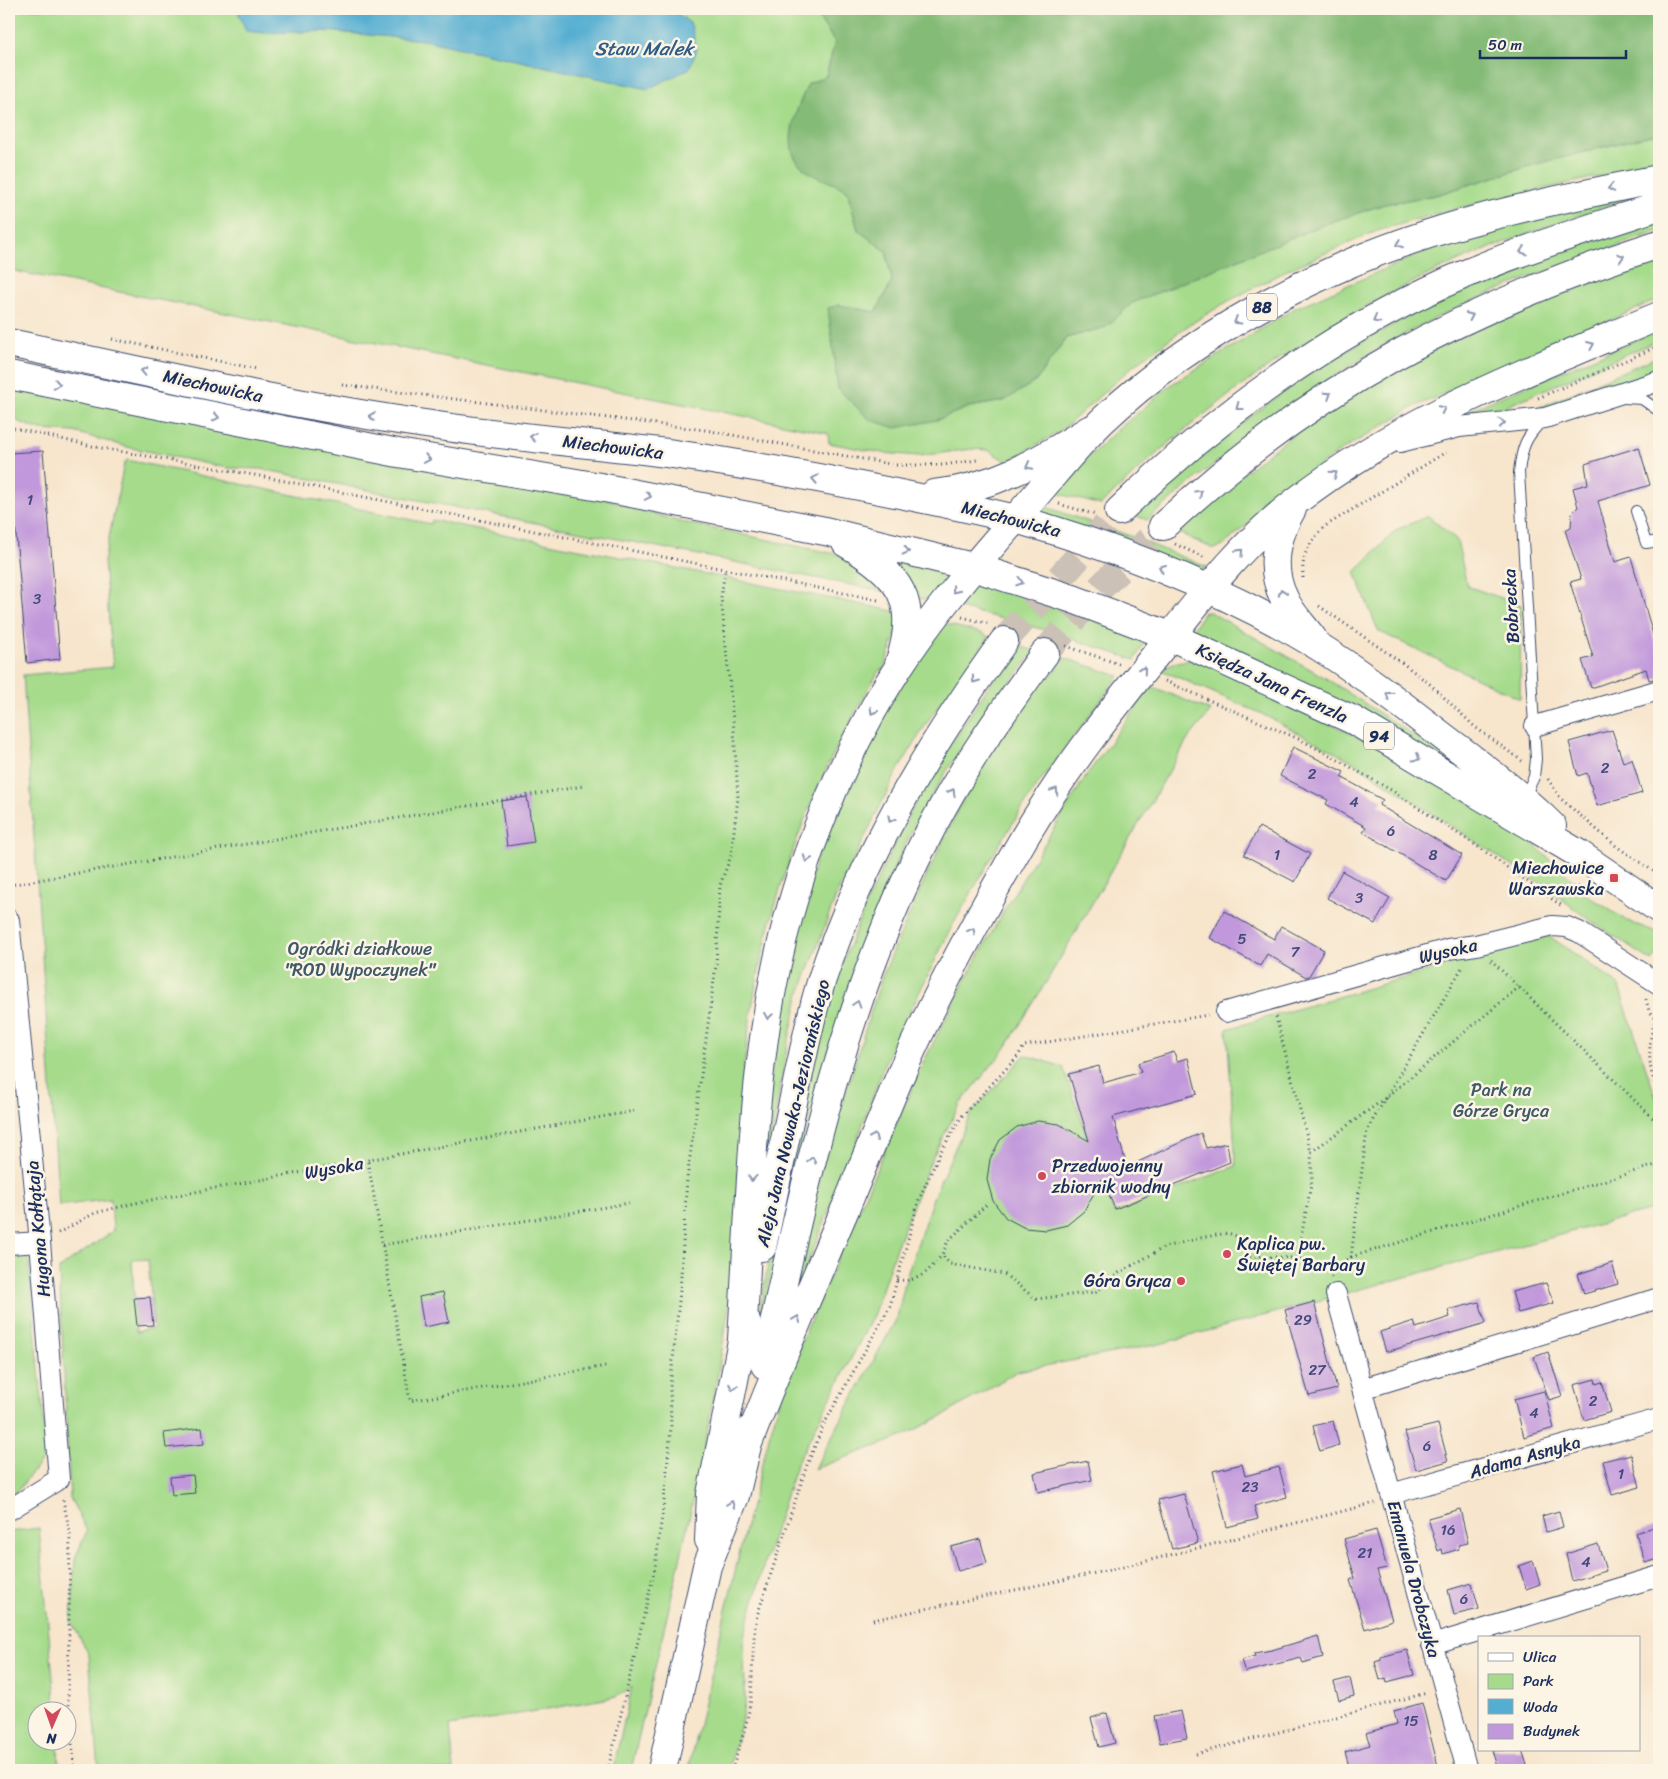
<svg xmlns="http://www.w3.org/2000/svg" width="1668" height="1779" font-family="Sriracha,sans-serif">
<style>
.green{fill:#a5db8b;stroke:#608574;fill-rule:evenodd}
.forest{fill:#84bb77;stroke:#50756a}
.water{fill:#54aed2;stroke:#386e98}
.building{fill:#c198db}
.lines{fill:none;stroke-linecap:round;stroke-linejoin:round}
.primary-tunnel{stroke:#cbc1b6;stroke-width:28;stroke-dasharray:28 14;stroke-linecap:butt}
.service-casing{stroke:#3c4a6e;stroke-width:12}
.minor-casing{stroke:#3c4a6e;stroke-width:22}
.secondary-casing{stroke:#3c4a6e;stroke-width:30}
.primary-casing{stroke:#3c4a6e;stroke-width:30}
.path{stroke:#3c4a6e;stroke-width:3;stroke-dasharray:1 4;stroke-linecap:butt}
.service{stroke:#fff;stroke-width:10}
.minor{stroke:#fff;stroke-width:20}
.secondary{stroke:#fff;stroke-width:28}
.primary{stroke:#fff;stroke-width:28}
.oneway{stroke:#8d97ae}
.poi-dot{fill:#d1495b;stroke:#fcf5e5;stroke-width:2}
.labels{text-anchor:middle;stroke-width:5;stroke-linejoin:round;paint-order:stroke}
.number-label{font-size:15px;fill:#44497d}
.shield{fill:#fcf5e5;stroke:#5e6a86;stroke-width:1}
.shield-label{font-size:16px;font-weight:bold;fill:#1b2f5e}
.street-label{font-size:18px;fill:#1b2f5e;stroke:#fcf5e5}
.poi-label{font-size:18px;fill:#1b2f5e;stroke:#fcf5e5;text-anchor:end}
.park-label{font-size:18px;fill:#3e5a69;stroke:#fcf5e5}
.water-label{font-size:19px;font-style:italic;fill:#2f5b87;stroke:#fcf5e5}
</style>
<rect width="100%" height="100%" fill="#fcf5e5"/>
<filter id="ink" filterUnits="userSpaceOnUse"><feTurbulence type="fractalNoise" baseFrequency=".02" numOctaves="2"/><feDisplacementMap in="SourceGraphic" scale="10" xChannelSelector="R" yChannelSelector="G"/><feConvolveMatrix kernelMatrix="1 2 1 2 8 2 1 2 1" color-interpolation-filters="sRGB"/></filter>
<filter id="wash" filterUnits="userSpaceOnUse"><feTurbulence type="fractalNoise" baseFrequency=".0096" numOctaves="4" result="noise"/><feDisplacementMap in="SourceGraphic" scale="20" xChannelSelector="R" yChannelSelector="G"/><feGaussianBlur stdDeviation="1.12" result="paint"/><feColorMatrix in="noise" values="0 0 0 0 0 0 0 0 0 0 0 0 0 0 0 0 0 1.4 0 .05"/><feComposite in="paint" operator="in"/></filter>
<g filter="url(#wash)">
<rect width="100%" height="100%" fill="#f7e5cc"/>
<path class="green" d="M9 9H237L247 31 264 33 326 31 424 40 648 89 691 24 672 9H813L835 42 826 76 808 84 802 167 847 190 858 230 886 251 892 281 876 312 839 305 937 420 969 407 1004 401 1036 381 1066 338 1106 327 1132 303 1325 224 1385 204 1436 195 1533 165 1659 133V163L1450 210 1377 231 1289 269 1225 303 1186 327 1133 366 1062 430 1007 462 988 450 972 449 919 456 882 453 829 443 828 433 9 270Z
M1627 198 1625 200C1555 224 1484 247 1417 280 1299 337 1195 414 1101 505L1052 492 1114 433 1172 384 1295 308 1452 240 1538 215Z
M1659 216V231C1593 255 1525 277 1461 306 1343 360 1245 436 1147 520L1132 514C1196 458 1262 403 1335 358 1432 297 1550 250 1659 216Z
M1659 260V299L1412 408 1337 453 1274 500 1223 546 1214 549 1179 533 1198 515V509C1247 471 1297 428 1350 396 1447 338 1552 293 1659 260Z
M1659 330V340L1509 405 1496 414 1466 418 1464 416 1470 410Z
M1659 356V369C1619 386 1579 403 1535 409Z
M9 384 607 499 677 521 845 556 892 593 261 469 227 468 127 447 74 432 41 430 9 418Z
M127 460 431 524 432 520 899 612 901 620 883 671 880 669C865 695 850 722 836 749 793 835 763 931 749 1026 735 1121 741 1217 728 1311 705 1466 666 1618 631 1770H613L632 1687 616 1697 450 1726 454 1770H99L89 1655 71 1621 75 1558 87 1531 70 1498 59 1269 113 1231 111 1199 59 1206 23 675 113 667 104 562 124 464ZM148 1259 154 1328 136 1332 132 1260Z
M1040 505 1130 536 1207 567 1198 571 1038 513Z
M1428 516 1457 540 1467 586 1521 605 1520 699 1378 631 1355 572 1396 530Z
M886 558 953 575 936 601 910 597Z
M975 581 1050 602 1145 641 1135 660 1045 630 952 606Z
M1204 612H1210L1324 677 1513 800 1190 633Z
M941 623 982 633 989 637 931 716 897 772 838 891 800 993 787 1047 767 1163 765 1164 774 1029 816 859 884 713Z
M1016 645 1035 651C993 705 951 758 919 818 888 875 866 936 846 997 810 1102 785 1210 761 1318L758 1319 780 1201 814 1050 839 972 867 901 926 781Z
M1065 658 1119 676 1038 784 997 848 951 928 886 1060 850 1159 791 1304 799 1239 882 977 925 879 958 809 991 751 1046 675 1050 677Z
M1189 660 1204 662 1385 750 1509 827 1530 841 1577 884H1544L1534 880 1350 760 1260 713 1161 670 1177 662Z
M1151 686 1211 711 1188 739 1048 979 1005 1049 960 1104 931 1160 897 1245 873 1316 796 1465 764 1564 744 1637 745 1701 740 1728 728 1770H688L746 1525 769 1437 789 1370 923 1063 967 977 1010 900 1086 776Z
M1578 889 1627 921 1659 933V953L1652 961 1592 922 1551 891Z
M1549 936 1618 984 1659 1107V1208L1160 1344 1018 1371 948 1413 899 1438 814 1469 897 1318 906 1278 934 1195 971 1113 1025 1055 1063 1067 1114 1213 1236 1166 1227 1029Z
M28 1255 47 1454 15 1494 9 1497V1256Z
M39 1528 56 1711 38 1712V1742H58L59 1770H9V1532Z"/>
<path class="forest" d="M813 9H1659V133L1533 165 1436 195 1385 204 1325 224 1132 303 1106 327 1066 338 1036 381 1004 401 969 407 937 420 896 428 870 420 838 389 828 308 839 305 876 312 892 281 886 251 858 230 847 190C834 183 811 176 802 167 779 146 798 106 808 84L826 76 835 42Z"/>
<path class="water" d="M237 9H672L691 24 697 50 689 69 648 89 424 40 326 31 264 33 246 31Z"/>
<g id="blocks">
<path class="building" d="M1639 447 1650 485 1598 501 1615 562 1631 557 1659 656V678L1649 680 1646 669 1591 688 1582 660 1593 657 1570 582 1581 579 1565 530 1571 527 1572 513 1578 507 1573 488 1588 484 1585 464Z
M43 451 60 659 27 663 9 453Z
M1612 730 1623 762 1632 759 1642 793 1597 806 1587 773 1578 776 1569 742Z
M1293 747 1344 772 1341 777 1383 800 1379 805 1462 855 1446 881 1363 832 1366 827 1326 804 1328 800 1280 776Z
M527 797 534 842 507 846 501 801Z
M1259 827 1310 854 1295 882 1244 855Z
M1342 871 1390 898 1375 924 1327 898Z
M1224 911 1274 939 1281 926 1324 950 1309 976 1306 977 1267 954 1260 966 1210 938Z
M1174 1052 1177 1061 1188 1058 1197 1094 1113 1117 1127 1167 1201 1133 1206 1148 1227 1143 1230 1162 1115 1209 1102 1179 1084 1211 1067 1225 1046 1230 1025 1228 1006 1218 993 1201 987 1180 990 1159 1000 1140 1017 1127 1038 1121 1059 1124 1089 1141 1069 1074 1099 1066 1103 1083 1141 1072 1138 1063Z
M1612 1263 1618 1284 1584 1294 1578 1274Z
M1546 1283 1554 1303 1518 1313 1512 1292Z
M443 1292 449 1322 424 1327 419 1297Z
M150 1297 153 1325 137 1326 134 1298Z
M1314 1302 1337 1389 1309 1396 1285 1310Z
M1479 1302 1486 1323 1386 1352 1380 1332 1414 1321 1416 1328 1450 1317 1448 1310Z
M1548 1352 1562 1396 1549 1400 1534 1357Z
M1595 1379 1596 1384 1602 1382 1611 1412 1584 1420 1574 1385Z
M1544 1391 1554 1428 1524 1437 1514 1399Z
M1333 1421 1339 1445 1320 1451 1313 1426Z
M1438 1424 1448 1461 1416 1470 1405 1432Z
M202 1428 204 1444 166 1448 164 1433Z
M1631 1454 1640 1487 1612 1495 1603 1461Z
M1088 1461 1092 1480 1038 1492 1034 1473Z
M1242 1464 1245 1476 1279 1467 1287 1497 1254 1506 1258 1519 1227 1527 1213 1471Z
M193 1475 195 1493 172 1495 170 1477Z
M1184 1494 1198 1543 1172 1549 1158 1500Z
M1460 1509 1468 1543 1458 1545 1459 1549 1443 1554 1442 1549 1438 1551 1428 1518Z
M1559 1511 1563 1527 1546 1532 1542 1516Z
M1659 1525V1559L1645 1563 1636 1533Z
M1376 1530 1387 1568 1377 1570 1392 1620 1365 1629 1350 1580 1355 1578 1344 1539Z
M980 1539 987 1563 958 1571 951 1547Z
M1598 1544 1606 1571 1572 1581 1566 1554Z
M1533 1561 1540 1584 1526 1589 1519 1566Z
M1472 1583 1479 1609 1454 1615 1448 1590Z
M1318 1636 1323 1657 1303 1663 1301 1658 1245 1672 1241 1660 1255 1656 1254 1653 1272 1650Z
M1407 1650 1414 1675 1387 1682 1386 1678 1380 1680 1375 1662 1381 1660V1657Z
M1350 1678 1354 1696 1339 1700 1334 1682Z
M1422 1703 1439 1770H1350L1345 1752 1370 1745 1366 1733 1397 1724 1394 1711Z
M1181 1711 1187 1738 1160 1743 1154 1716Z
M1107 1713 1115 1743 1099 1747 1091 1718Z
M1492 1750H1522L1527 1765 1510 1770H1498Z"/>
</g>
</g>
<g filter="url(#ink)">
<use href="#blocks" fill-opacity="0" stroke="#3c4a6e" stroke-width="1"/>
<g class="lines">
<path class="primary-tunnel" d="M1004 641 1119 511
M1045 653 1094 594 1163 526"/>
<g class="service-casing">
<path id="service" d="M1624 398 1642 399 1659 411
M1636 511 1646 543 1659 541
M1524 798 1534 777 1536 759 1519 472C1522 447 1525 438 1542 421"/>
</g>
<g class="minor-casing">
<path id="minor" d="M1400 442 1459 427 1545 418 1659 381
M1535 726 1659 690
M9 920 40 1242 59 1479 9 1510
M1226 1012 1448 949 1476 945 1552 926 1567 927 1579 932 1659 984
M9 1244 40 1242
M1336 1294 1467 1770
M1362 1389 1659 1298
M1391 1494 1659 1419
M1432 1645 1659 1576"/>
</g>
<g class="secondary-casing">
<path id="secondary" d="M9 343C150 373 290 405 432 425 510 437 589 443 667 453 784 470 901 493 1016 519
M9 375 398 453 600 487 825 531 973 567
M934 494C996 487 1037 462 1089 430
M846 543C899 574 921 601 899 664"/>
</g>
<g class="primary-casing">
<path id="primary" d="M1292 509C1276 537 1269 568 1284 598 1290 613 1304 626 1313 639
M1119 511C1213 419 1329 335 1449 281 1517 251 1588 229 1659 206
M1016 519C1121 549 1224 589 1318 646 1361 673 1401 704 1441 735 1479 764 1518 792 1552 826
M1163 526C1312 387 1466 306 1659 244
M973 567 1073 599 1170 636 1353 720 1579 854 1659 909
M762 1247C772 1201 782 1154 792 1107 801 1065 809 1020 822 979 863 856 929 745 1004 641
M742 1339C751 1199 751 1050 789 915 813 829 850 743 898 668 932 615 973 567 1015 519 1044 487 1071 451 1102 421 1167 359 1247 310 1328 273 1433 224 1547 201 1659 179
M765 1365C805 1182 844 996 931 829 963 766 1004 710 1045 653
M747 1446C778 1365 812 1286 846 1207 865 1160 884 1113 904 1067 939 988 981 912 1024 838 1064 770 1113 708 1162 647 1203 595 1242 543 1295 502 1404 417 1533 369 1659 316
M709 1540 711 1494 746 1321
M662 1770 707 1566 735 1496 751 1429"/>
</g>
<path class="path" d="M112 339 257 369
M342 385 705 430 895 465H943L977 460
M1538 398 1659 346
M9 427 96 447 265 477 878 600
M1059 504 1096 515
M1175 544 1205 558
M1303 578C1301 554 1310 540 1327 525L1446 452
M1319 606 1405 665 1431 685 1475 727 1522 761
M962 617 990 624
M1066 646 1119 664
M1165 681 1301 740 1331 756 1391 790 1477 846 1562 906
M1548 779 1561 799 1616 846 1659 875
M9 885 583 786
M1538 889 1579 887
M1491 960 1659 1124
M1646 999 1649 1011 1659 1021
M1276 1017 1311 1152 1312 1180 1297 1258
M1656 1018C1648 1039 1646 1071 1659 1090
M1311 1152 1387 1097 1519 987
M368 1162 410 1401 606 1366
M986 1205 948 1241 942 1255 950 1264 1004 1274 1036 1299 1096 1292 1120 1272 1165 1247 1200 1238 1228 1233 1252 1242 1248 1256 1297 1258 1333 1267
M58 1233 95 1213 135 1203 634 1111
M382 1245 629 1203
M1351 1257 1659 1164
M1332 1277 1333 1267 1351 1257 1367 1130 1463 966
M897 1280C919 1282 928 1272 942 1255
M63 1500 70 1533 68 1708 75 1770
M873 1620 1119 1568 1375 1503
M1196 1754 1427 1693
M608 1770 655 1568 664 1501 671 1428 670 1388 680 1291 687 1179 716 965 720 885 731 856 738 798 734 730 721 597 725 570
M732 1770C739 1746 749 1721 751 1696 753 1669 752 1642 757 1616L807 1465 823 1426 890 1306 919 1199 941 1151 962 1116 1018 1056 1024 1046 1208 1015"/>
<use href="#service" class="service"/>
<use href="#minor" class="minor"/>
<use href="#secondary" class="secondary"/>
<use href="#primary" class="primary"/>
</g>
<defs><path id="oneway-chevron" d="M-2-3.5L2.5 0L-2 3.5" fill="none" stroke-width="1.6" stroke-linecap="round" stroke-linejoin="round" transform="scale(1.25)"/></defs>
<g class="oneway">
<use href="#oneway-chevron" transform="translate(1611 188) rotate(169)"/>
<use href="#oneway-chevron" transform="translate(1399 244) rotate(159)"/>
<use href="#oneway-chevron" transform="translate(1523 251) rotate(161)"/>
<use href="#oneway-chevron" transform="translate(1621 257) rotate(-18)"/>
<use href="#oneway-chevron" transform="translate(1470 316) rotate(-25)"/>
<use href="#oneway-chevron" transform="translate(1376 320) rotate(151)"/>
<use href="#oneway-chevron" transform="translate(1237 321) rotate(148)"/>
<use href="#oneway-chevron" transform="translate(1591 345) rotate(-23)"/>
<use href="#oneway-chevron" transform="translate(144 371) rotate(-168)"/>
<use href="#oneway-chevron" transform="translate(57 384) rotate(11)"/>
<use href="#oneway-chevron" transform="translate(1328 395) rotate(-33)"/>
<use href="#oneway-chevron" transform="translate(1239 407) rotate(143)"/>
<use href="#oneway-chevron" transform="translate(1442 409) rotate(-27)"/>
<use href="#oneway-chevron" transform="translate(372 416) rotate(-171)"/>
<use href="#oneway-chevron" transform="translate(216 417) rotate(11)"/>
<use href="#oneway-chevron" transform="translate(1502 423) rotate(-4)"/>
<use href="#oneway-chevron" transform="translate(533 437) rotate(-173)"/>
<use href="#oneway-chevron" transform="translate(427 459) rotate(10)"/>
<use href="#oneway-chevron" transform="translate(1029 466) rotate(152)"/>
<use href="#oneway-chevron" transform="translate(1334 474) rotate(-35)"/>
<use href="#oneway-chevron" transform="translate(815 479) rotate(-169)"/>
<use href="#oneway-chevron" transform="translate(1199 493) rotate(-43)"/>
<use href="#oneway-chevron" transform="translate(648 496) rotate(11)"/>
<use href="#oneway-chevron" transform="translate(906 551) rotate(14)"/>
<use href="#oneway-chevron" transform="translate(1240 552) rotate(-46)"/>
<use href="#oneway-chevron" transform="translate(1162 568) rotate(-157)"/>
<use href="#oneway-chevron" transform="translate(1020 582) rotate(18)"/>
<use href="#oneway-chevron" transform="translate(955 590) rotate(128)"/>
<use href="#oneway-chevron" transform="translate(1282 592) rotate(-110)"/>
<use href="#oneway-chevron" transform="translate(1143 670) rotate(-51)"/>
<use href="#oneway-chevron" transform="translate(975 680) rotate(126)"/>
<use href="#oneway-chevron" transform="translate(1389 695) rotate(-145)"/>
<use href="#oneway-chevron" transform="translate(873 711) rotate(120)"/>
<use href="#oneway-chevron" transform="translate(1417 758) rotate(31)"/>
<use href="#oneway-chevron" transform="translate(1055 791) rotate(-56)"/>
<use href="#oneway-chevron" transform="translate(952 792) rotate(-60)"/>
<use href="#oneway-chevron" transform="translate(891 819) rotate(118)"/>
<use href="#oneway-chevron" transform="translate(807 859) rotate(110)"/>
<use href="#oneway-chevron" transform="translate(972 931) rotate(-61)"/>
<use href="#oneway-chevron" transform="translate(857 1004) rotate(-72)"/>
<use href="#oneway-chevron" transform="translate(768 1016) rotate(99)"/>
<use href="#oneway-chevron" transform="translate(874 1137) rotate(-67)"/>
<use href="#oneway-chevron" transform="translate(812 1160) rotate(-75)"/>
<use href="#oneway-chevron" transform="translate(752 1178) rotate(94)"/>
<use href="#oneway-chevron" transform="translate(797 1319) rotate(-68)"/>
<use href="#oneway-chevron" transform="translate(733 1387) rotate(100)"/>
<use href="#oneway-chevron" transform="translate(731 1504) rotate(-69)"/>
</g>
</g>
<g class="poi-dot">
<rect x="1609" y="873" width="10" height="10" rx="2.5"/>
<circle cx="1042" cy="1176" r="5"/>
<circle cx="1227" cy="1254" r="5"/>
<circle cx="1181" cy="1281" r="5"/>
</g>
<g class="labels">
<g class="number-label">
<text x="30" y="505">1</text>
<text x="37" y="604">3</text>
<text x="1605" y="773">2</text>
<text x="1312" y="779">2</text>
<text x="1354" y="807">4</text>
<text x="1391" y="836">6</text>
<text x="1277" y="860">1</text>
<text x="1433" y="860">8</text>
<text x="1359" y="903">3</text>
<text x="1242" y="944">5</text>
<text x="1295" y="957">7</text>
<text x="1303" y="1325">29</text>
<text x="1317" y="1375">27</text>
<text x="1593" y="1406">2</text>
<text x="1534" y="1418">4</text>
<text x="1427" y="1451">6</text>
<text x="1621" y="1479">1</text>
<text x="1250" y="1492">23</text>
<text x="1448" y="1535">16</text>
<text x="1365" y="1558">21</text>
<text x="1586" y="1567">4</text>
<text x="1464" y="1604">6</text>
<text x="1411" y="1726">15</text>
</g>
<g class="shield">
<rect x="1247" y="293.5" width="30" height="27" rx="4"/>
<rect x="1364" y="722.5" width="30" height="27" rx="4"/>
</g>
<g class="shield-label">
<text x="1262" y="313">88</text>
<text x="1379" y="742">94</text>
</g>
<g class="street-label">
<text transform="translate(213 386) rotate(12)" y="6">Miechowicka</text>
<text transform="translate(613 447) rotate(7)" y="6">Miechowicka</text>
<text transform="translate(1011 519) rotate(14)" y="6">Miechowicka</text>
<text transform="translate(1511 606) rotate(-93)" y="6">Bobrecka</text>
<text transform="translate(1272 683) rotate(25)" y="6">Księdza Jana Frenzla</text>
<text transform="translate(1448 951) rotate(-13)" y="6">Wysoka</text>
<text transform="translate(793 1113) rotate(-77)" y="6">Aleja Jana Nowaka-Jeziorańskiego</text>
<text transform="translate(334 1168) rotate(-10)" y="6">Wysoka</text>
<text transform="translate(38 1229) rotate(-95)" y="6">Hugona Kołłątaja</text>
<text transform="translate(1525 1457) rotate(-16)" y="6">Adama Asnyka</text>
<text transform="translate(1414 1579) rotate(75)" y="6">Emanuela Drobczyka</text>
</g>
<g class="poi-label">
<text x="1604" y="874">Miechowice<tspan x="1604" dy="21">Warszawska</tspan></text>
<text x="1052" y="1172" text-anchor="start">Przedwojenny<tspan x="1052" dy="21">zbiornik wodny</tspan></text>
<text x="1237" y="1250" text-anchor="start">Kaplica pw.<tspan x="1237" dy="21">Świętej Barbary</tspan></text>
<text x="1171" y="1287">Góra Gryca</text>
</g>
<g class="park-label">
<text x="360" y="955">Ogródki działkowe<tspan x="360" dy="21">"ROD Wypoczynek"</tspan></text>
<text x="1501" y="1096">Park na<tspan x="1501" dy="21">Górze Gryca</tspan></text>
</g>
<g class="water-label">
<text x="644" y="55">Staw Malek</text>
</g>
</g>
<rect width="1668" height="1779" fill="none" stroke="#fcf5e5" stroke-width="30"/>
<rect x="1478" y="1636" width="162" height="115" fill="#fcf5e5" stroke="#a2a6af"/>
<rect x="1488" y="1653" width="25" height="8" fill="#ffffff" stroke="#a2a6af"/>
<text x="1523" y="1662" font-size="15" fill="#1b2f5e">Ulica</text>
<rect x="1488" y="1674" width="25" height="15" fill="#a5db8b" stroke="#a2a6af"/>
<text x="1523" y="1686" font-size="15" fill="#1b2f5e">Park</text>
<rect x="1488" y="1699" width="25" height="15" fill="#54aed2" stroke="#a2a6af"/>
<text x="1523" y="1712" font-size="15" fill="#1b2f5e">Woda</text>
<rect x="1488" y="1724" width="25" height="15" fill="#c198db" stroke="#a2a6af"/>
<text x="1523" y="1736" font-size="15" fill="#1b2f5e">Budynek</text>
<g transform="translate(52 1726) rotate(182)"><circle r="24" fill="#fcf5e5" stroke="#a2a6af"/>
<path d="M0-4L9 19L0 12L-9 19Z" fill="#d1495b"/>
<text y="-8" font-size="14" font-weight="bold" text-anchor="middle" fill="#1b2f5e">N</text>
</g>
<path d="M1480 50v8h146v-8" fill="none" stroke="#1b2f5e" stroke-width="2.5"/>
<text x="1488" y="50" font-size="15" fill="#1b2f5e" stroke="#fcf5e5" stroke-width="4" paint-order="stroke">50 m</text>
</svg>
